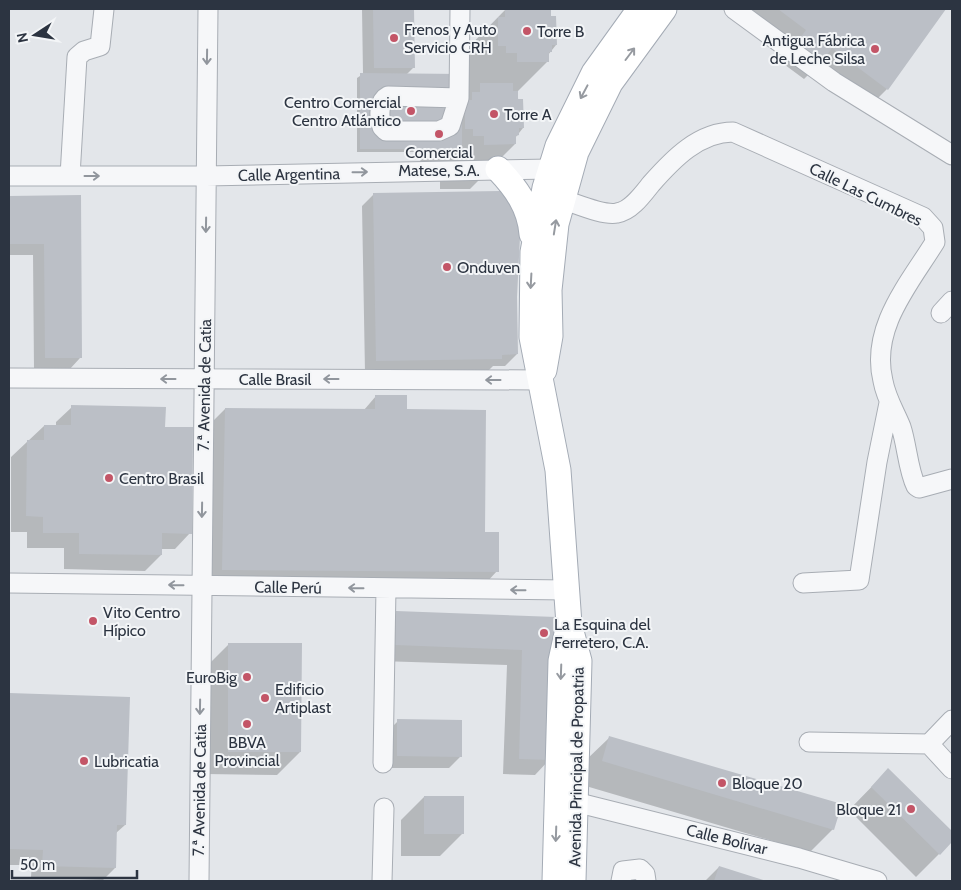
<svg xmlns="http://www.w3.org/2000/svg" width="961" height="890" font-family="Cabin,sans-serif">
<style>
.shadow{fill:#0003}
.building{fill:#bbbfc6}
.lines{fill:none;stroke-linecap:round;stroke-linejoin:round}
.minor-casing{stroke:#a8adb4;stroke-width:21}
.major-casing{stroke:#a4abb5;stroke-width:27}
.minor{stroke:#f6f7f9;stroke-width:19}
.major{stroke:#fff;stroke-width:25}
.oneway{stroke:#969aa0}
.oneway2{stroke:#91969d}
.poi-dot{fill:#c35567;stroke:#f3f5f7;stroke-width:2}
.labels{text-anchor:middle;stroke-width:4;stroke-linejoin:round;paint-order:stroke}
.poi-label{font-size:16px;fill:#2c3441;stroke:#f3f5f7;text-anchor:start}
.street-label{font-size:16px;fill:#2c3441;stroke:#f3f5f7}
</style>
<rect width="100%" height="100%" fill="#e3e6ea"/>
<path class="shadow" d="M362 9H413L414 67 406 75H454L453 63 506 9H545L556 45 548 55V61L517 92 523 128 515 138V144L470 189H440V180L421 173 420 152H357V78L363 74Z
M750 9H944L887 89 875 101 816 67 804 79 781 62 795 42Z
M374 194 516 297 517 354 505 366H493L489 370 365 372 362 206Z
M9 197H79L80 358 69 370H34L33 255H9Z
M376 396 405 410 484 533 497 571 486 583 211 581 213 421 225 409 364 410Z
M72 407 164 428 190 533 175 549H161V555L145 571 64 569V548H27V532H11V457L44 426H56V422Z
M396 613 555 618 550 759 535 775 503 774 507 665 379 661 380 629Z
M229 644 300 752 277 775 206 774V667Z
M9 694 129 698 125 825 116 833 115 868 103 880 31 877 32 861H24L20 865H9Z
M398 721 461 756 449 768H386V733Z
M609 738 833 829 810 852 579 784 586 760Z
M888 770 952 833V841L916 877 849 810Z
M424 797 463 833 440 856H401V820Z
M719 867 764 881H705Z"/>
<path class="building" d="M373 9H414L415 68H374Z
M505 9H551V16H556L557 45H552V52H549V62H517V53H506V46H498V17H505Z
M778 9H946L888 90 832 48 817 68 792 49 806 30Z
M360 73 462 74V149H360Z
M480 83H513V91H518V99H523L524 128H519V135L516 136V144L484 145V136H473V129H465V100H472V92H480Z
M500 191 513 207 518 220 520 237 517 297 518 354 502 355V359L376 361 373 193Z
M81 195 82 358H45L44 244H9V196Z
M375 395H407V409L486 410 485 532H499V572L222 570 225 408 375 409Z
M71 405 166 407 165 427H193L192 534 162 533V555L79 554V533H43V517L26 516 27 440H44V425H71Z
M396 611 556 617 552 760 519 759 522 650 395 645Z
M228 643H302L301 752H228Z
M9 693 130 697 126 825H117L116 868 42 866 43 850 9 849Z
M397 719 462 720V757L397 756Z
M609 736 842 804 834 830 602 761Z
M888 768 952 831V842L940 855 871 787Z
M424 796H464V834H424Z
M719 866 766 881H714Z"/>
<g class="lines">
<g class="minor-casing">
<path id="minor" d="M734 9 834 82 952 155
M459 98 388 96C378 101 379 118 382 127L386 131H439L450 126 459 98 460 9
M9 176H206L551 169 562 173
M70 176 77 57 84 51 100 46 104 9
M561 199C575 203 603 216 617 213 631 211 643 194 651 184 673 159 699 132 733 132L923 217 933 228 935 242C909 284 870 328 883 381 886 398 895 412 901 427 907 445 908 470 916 486L919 488 952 479
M941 313 952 301
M9 378 542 380
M9 583 567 590
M803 583 859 580 877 462 889 403
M809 742 929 744 952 769
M929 744 952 720
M383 763 386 588
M575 802 799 858 877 881
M199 881 208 9
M382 881 384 808
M621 881 623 871 640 869 645 874 646 881"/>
</g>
<g class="major-casing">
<path id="major" d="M498 169C516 188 530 207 532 234
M544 370 550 336 549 290 556 224 576 152 610 83 664 9
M555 881 561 661 568 629
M573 881 579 661 569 624 558 470 532 337 533 252 545 188 558 146 594 73 640 9"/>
</g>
<use href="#minor" class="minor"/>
<use href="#major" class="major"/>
</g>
<defs><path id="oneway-shaft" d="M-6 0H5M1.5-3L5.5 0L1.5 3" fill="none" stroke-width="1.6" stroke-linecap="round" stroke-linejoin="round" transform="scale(1.25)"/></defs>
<g class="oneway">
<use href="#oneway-shaft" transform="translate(630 54) rotate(-53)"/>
<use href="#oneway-shaft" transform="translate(584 92) rotate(118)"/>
<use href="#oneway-shaft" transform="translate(555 227) rotate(-81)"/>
<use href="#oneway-shaft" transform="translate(531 281) rotate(93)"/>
<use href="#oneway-shaft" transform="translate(561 672) rotate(92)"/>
<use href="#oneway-shaft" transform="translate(556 834) rotate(92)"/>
</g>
<g class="oneway2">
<use href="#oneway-shaft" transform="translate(207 57) rotate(91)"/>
<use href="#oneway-shaft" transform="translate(360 172) rotate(-1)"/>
<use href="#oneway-shaft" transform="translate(92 176)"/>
<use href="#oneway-shaft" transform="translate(206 225) rotate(91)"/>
<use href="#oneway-shaft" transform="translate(168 379) rotate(-180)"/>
<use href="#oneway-shaft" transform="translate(331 379) rotate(-180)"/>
<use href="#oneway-shaft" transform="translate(493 380) rotate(-180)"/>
<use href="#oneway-shaft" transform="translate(202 510) rotate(91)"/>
<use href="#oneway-shaft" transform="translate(176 585) rotate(-179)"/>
<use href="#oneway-shaft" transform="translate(356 588) rotate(-179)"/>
<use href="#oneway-shaft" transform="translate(518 590) rotate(-179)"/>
<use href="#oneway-shaft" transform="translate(200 707) rotate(91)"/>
</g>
<g class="poi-dot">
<circle cx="527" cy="31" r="5"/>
<circle cx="394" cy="38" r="5"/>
<circle cx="875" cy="49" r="5"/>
<circle cx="411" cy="111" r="5"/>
<circle cx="494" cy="114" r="5"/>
<circle cx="439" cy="134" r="5"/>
<circle cx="447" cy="267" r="5"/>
<circle cx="109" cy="478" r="5"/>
<circle cx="93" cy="621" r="5"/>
<circle cx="544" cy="633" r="5"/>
<circle cx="247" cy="677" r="5"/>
<circle cx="265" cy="698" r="5"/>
<circle cx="247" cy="724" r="5"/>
<circle cx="84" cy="761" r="5"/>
<circle cx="722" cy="783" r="5"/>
<circle cx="911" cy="809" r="5"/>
</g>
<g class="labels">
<g class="poi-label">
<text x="404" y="35">Frenos y Auto<tspan x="404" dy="18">Servicio CRH</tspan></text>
<text x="537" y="37">Torre B</text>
<text x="865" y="46" text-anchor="end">Antigua Fábrica<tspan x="865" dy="18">de Leche Silsa</tspan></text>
<text x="401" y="108" text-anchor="end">Centro Comercial<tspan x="401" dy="18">Centro Atlántico</tspan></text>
<text x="504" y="120">Torre A</text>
<text x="439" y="158" text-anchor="middle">Comercial<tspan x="439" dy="18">Matese, S.A.</tspan></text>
<text x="457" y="273">Onduven</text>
<text x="119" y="484">Centro Brasil</text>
<text x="103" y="618">Vito Centro<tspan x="103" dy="18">Hípico</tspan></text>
<text x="554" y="630">La Esquina del<tspan x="554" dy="18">Ferretero, C.A.</tspan></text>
<text x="237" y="683" text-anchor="end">EuroBig</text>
<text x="275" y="695">Edificio<tspan x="275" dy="18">Artiplast</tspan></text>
<text x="247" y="748" text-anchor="middle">BBVA<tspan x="247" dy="18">Provincial</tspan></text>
<text x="94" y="767">Lubricatia</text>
<text x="732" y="789">Bloque 20</text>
<text x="901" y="815" text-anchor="end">Bloque 21</text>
</g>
<g class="street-label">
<text transform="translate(289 174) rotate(-1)" y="6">Calle Argentina</text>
<text transform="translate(866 194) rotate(26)" y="6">Calle Las Cumbres</text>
<text x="275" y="385">Calle Brasil</text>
<text transform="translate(204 385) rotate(-89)" y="6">7.ª Avenida de Catia</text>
<text transform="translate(288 587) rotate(1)" y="6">Calle Perú</text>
<text transform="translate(576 767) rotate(-89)" y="6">Avenida Principal de Propatria</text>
<text transform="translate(199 790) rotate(-89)" y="6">7.ª Avenida de Catia</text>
<text transform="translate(727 839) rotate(14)" y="6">Calle Bolívar</text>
</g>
</g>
<rect width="961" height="890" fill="none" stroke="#2c3441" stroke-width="20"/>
<g transform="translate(35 35) rotate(258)" stroke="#f3f5f7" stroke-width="4" paint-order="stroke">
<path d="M0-4L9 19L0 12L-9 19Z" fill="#2c3441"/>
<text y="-8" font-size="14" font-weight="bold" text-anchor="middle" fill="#2c3441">N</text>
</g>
<path d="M12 870v8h125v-8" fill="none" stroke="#2c3441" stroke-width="2.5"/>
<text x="20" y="870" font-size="15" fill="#2c3441" stroke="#f3f5f7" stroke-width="4" paint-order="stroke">50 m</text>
</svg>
